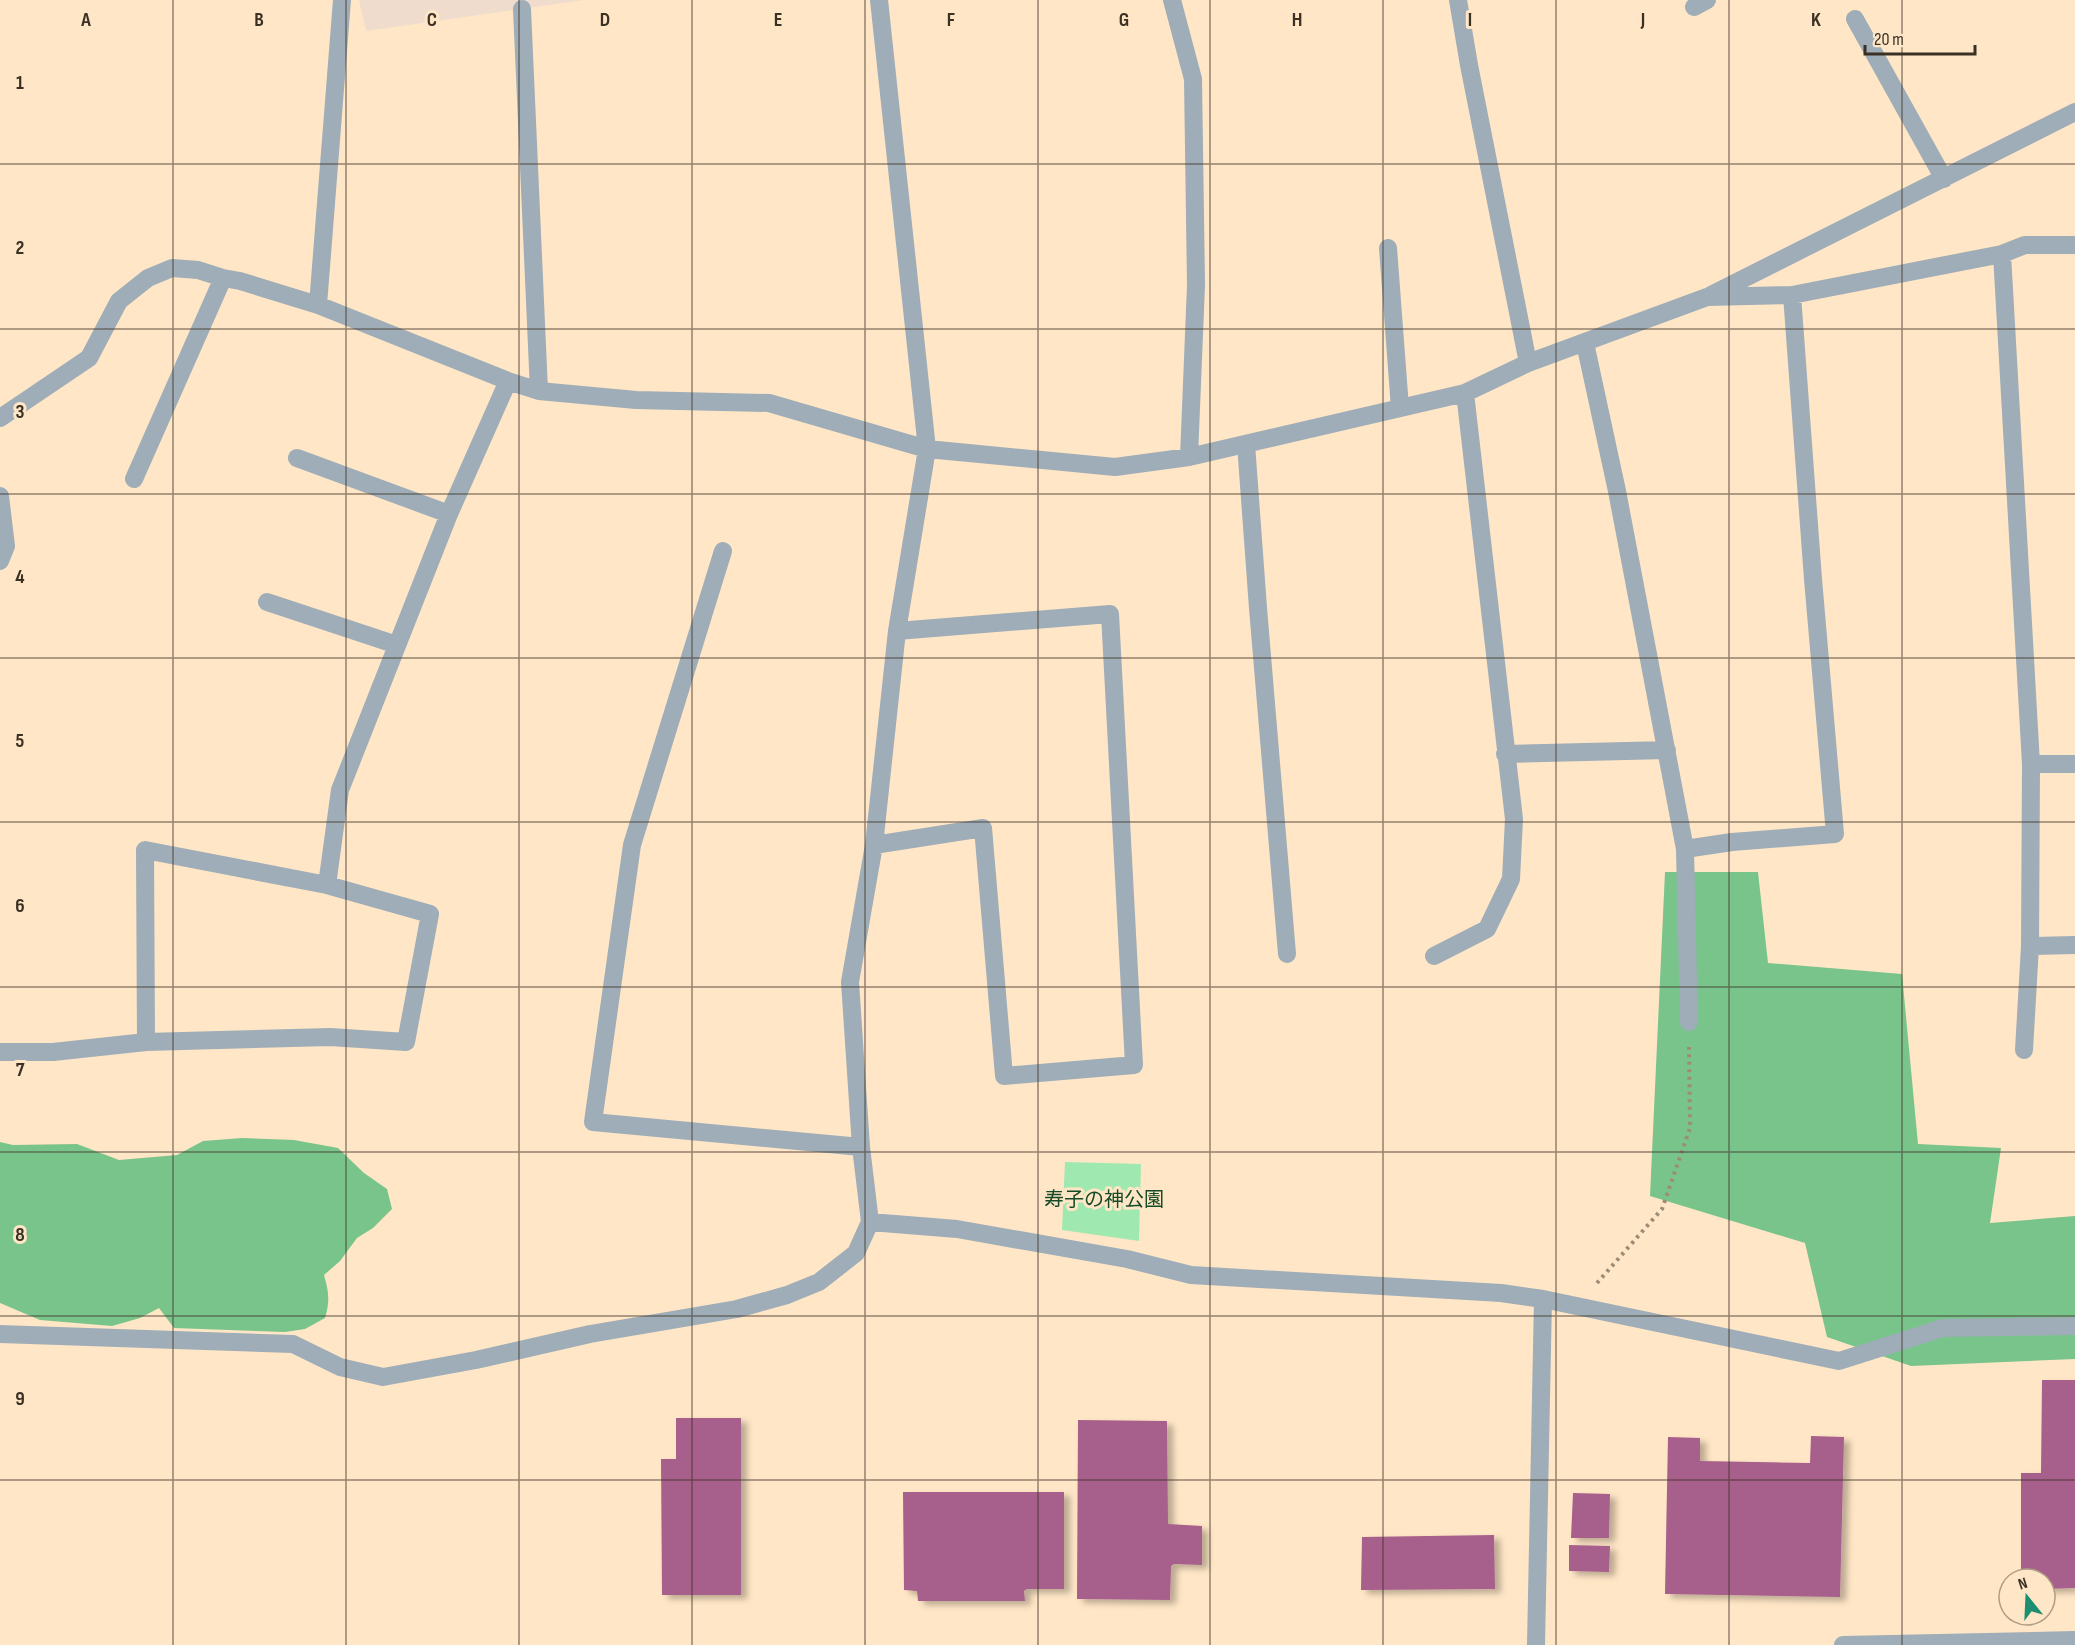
<svg xmlns="http://www.w3.org/2000/svg" width="2075" height="1645" font-family="'Sofia Sans Condensed','Noto Sans JP',sans-serif">
<style>
.education{fill:#efdccd}
.green{fill:#9fe8af}
.forest{fill:#79c48a}
.building{fill:#a75e8c;filter:url(#shadow)}
.lines{fill:none;stroke-linecap:round;stroke-linejoin:round}
.path{stroke:#9d8c75;stroke-width:4;stroke-dasharray:3 4.5;stroke-linecap:butt}
.minor{stroke:#9eadb7;stroke-width:18}
.grid{fill:none;stroke:#3a3024;stroke-width:1.5;stroke-opacity:0.55}
.labels{text-anchor:middle;stroke-width:6;stroke-linejoin:round;paint-order:stroke}
.park-label{font-size:20px;fill:#154c27;stroke:#ffe6c6}
.grid-label{font-size:20px;text-anchor:middle;font-weight:bold;fill:#3a3024;stroke:#ffe6c6;stroke-width:6;stroke-linejoin:round;paint-order:stroke}
</style>
<defs>
<filter id="shadow"><feDropShadow dx="6" dy="4" stdDeviation="3" flood-color="#0004"/></filter>
</defs>
<rect width="100%" height="100%" fill="#ffe6c6"/>
<path class="education" d="M359 0H584L366 31Z"/>
<path class="green" d="M1065 1162 1141 1164 1139 1241 1062 1230Z"/>
<path class="forest" d="M1665 872H1758L1768 963 1902 974 1918 1144 2001 1148 1990 1223 2075 1216V1359L1911 1366 1827 1337 1805 1243 1650 1196Z
M242 1138 294 1140 338 1148 364 1173 387 1189 392 1209 373 1228 357 1238 340 1261 324 1275C329 1292 330 1302 325 1318L305 1329 285 1332 174 1328 159 1308 140 1318 112 1326 40 1320 0 1303V1142L13 1145 77 1144 119 1160 177 1155 203 1141Z"/>
<path class="building" d="M2042 1380H2075V1588L2045 1589V1579H2021V1473H2041Z
M676 1418H741V1595H662L661 1459H676Z
M1078 1420 1167 1421 1168 1524 1202 1526V1565L1174 1564 1171 1566 1170 1600 1077 1599Z
M1811 1436 1844 1437 1840 1597 1665 1594 1668 1437 1700 1438V1461L1810 1463Z
M903 1492H1064V1589H1027L1024 1591 1025 1601H918L917 1591 904 1590Z
M1573 1493 1610 1494 1609 1538H1571Z
M1494 1535 1495 1589 1361 1590 1362 1537Z
M1569 1545 1610 1546 1609 1572 1569 1571Z"/>
<g class="lines">
<path class="path" d="M1597 1283 1662 1209 1690 1128 1689 1047"/>
<path class="minor" d="M1172 0 1193 79 1196 285 1189 457
M1458 0 1469 65 1528 363
M1694 7 1707 0
M522 9 539 391
M1855 19 1944 179
M1388 248 1400 408
M2002 254 2031 764 2030 946 2024 1050
M1711 295 2075 112
M318 305 342 0
M1585 343 1617 491 1685 849 1689 1022
M0 418 89 358 119 301 148 278 172 268 198 270 223 278 240 281 318 305 508 381 539 391 636 400 769 403 927 449 1115 467 1189 457 1465 393 1528 363 1707 297 1792 295 2002 254 2025 245H2075
M1246 444 1258 608 1287 954
M297 458 449 514
M134 479 223 278
M0 496 6 546 0 561
M723 551 632 845 593 1122 861 1147
M267 602 397 645
M1505 754 1667 750
M2031 764H2075
M874 845 983 828 1004 1076 1134 1065 1110 614 897 631
M1685 849 1732 842 1835 834 1813 579 1792 295
M2030 946 2075 945
M1434 956 1487 929 1511 879 1514 819 1465 393
M146 1042 145 850 327 885
M0 1052H53L146 1042 330 1037 406 1042 430 914 327 885 340 790 449 514 508 381
M870 1222 861 1147 850 982 874 845 897 631 927 449 879 0
M0 1334 293 1344 340 1367 383 1377 476 1360 590 1334 737 1309 787 1295 819 1282 856 1253 870 1222 957 1229 1127 1259 1191 1275 1501 1293 1543 1299 1839 1361 1943 1328 2075 1326
M1536 1645 1543 1299
M1843 1645 2075 1640"/>
</g>
<path class="grid" d="M173 0V1645M346 0V1645M519 0V1645M692 0V1645M865 0V1645M1038 0V1645M1210 0V1645M1383 0V1645M1556 0V1645M1729 0V1645M1902 0V1645M0 164H2075M0 329H2075M0 494H2075M0 658H2075M0 822H2075M0 987H2075M0 1152H2075M0 1316H2075M0 1480H2075"/>
<g class="labels">
<g class="park-label">
<text x="1104" y="1206">寿子の神公園</text>
</g>
</g>
<g class="grid-label">
<text x="86" y="26">A</text>
<text x="259" y="26">B</text>
<text x="432" y="26">C</text>
<text x="605" y="26">D</text>
<text x="778" y="26">E</text>
<text x="951" y="26">F</text>
<text x="1124" y="26">G</text>
<text x="1297" y="26">H</text>
<text x="1470" y="26">I</text>
<text x="1643" y="26">J</text>
<text x="1816" y="26">K</text>
<text x="20" y="89">1</text>
<text x="20" y="254">2</text>
<text x="20" y="418">3</text>
<text x="20" y="583">4</text>
<text x="20" y="747">5</text>
<text x="20" y="912">6</text>
<text x="20" y="1076">7</text>
<text x="20" y="1241">8</text>
<text x="20" y="1405">9</text>
</g>
<g transform="translate(2027 1597) rotate(342)"><circle r="28" fill="#ffe6c6" stroke="#b09d85" stroke-width="1.5"/>
<path d="M0-4.5L10 22L0 15L-10 22Z" fill="#1c8f70"/>
<text y="-9" font-size="16" font-weight="bold" text-anchor="middle" fill="#3a3024">N</text>
</g>
<path d="M1865 45v9h110v-9" fill="none" stroke="#3a3024" stroke-width="3"/>
<text x="1874" y="45" font-size="18" fill="#3a3024" stroke="#ffe6c6" stroke-width="4.5" paint-order="stroke">20 m</text>
</svg>
